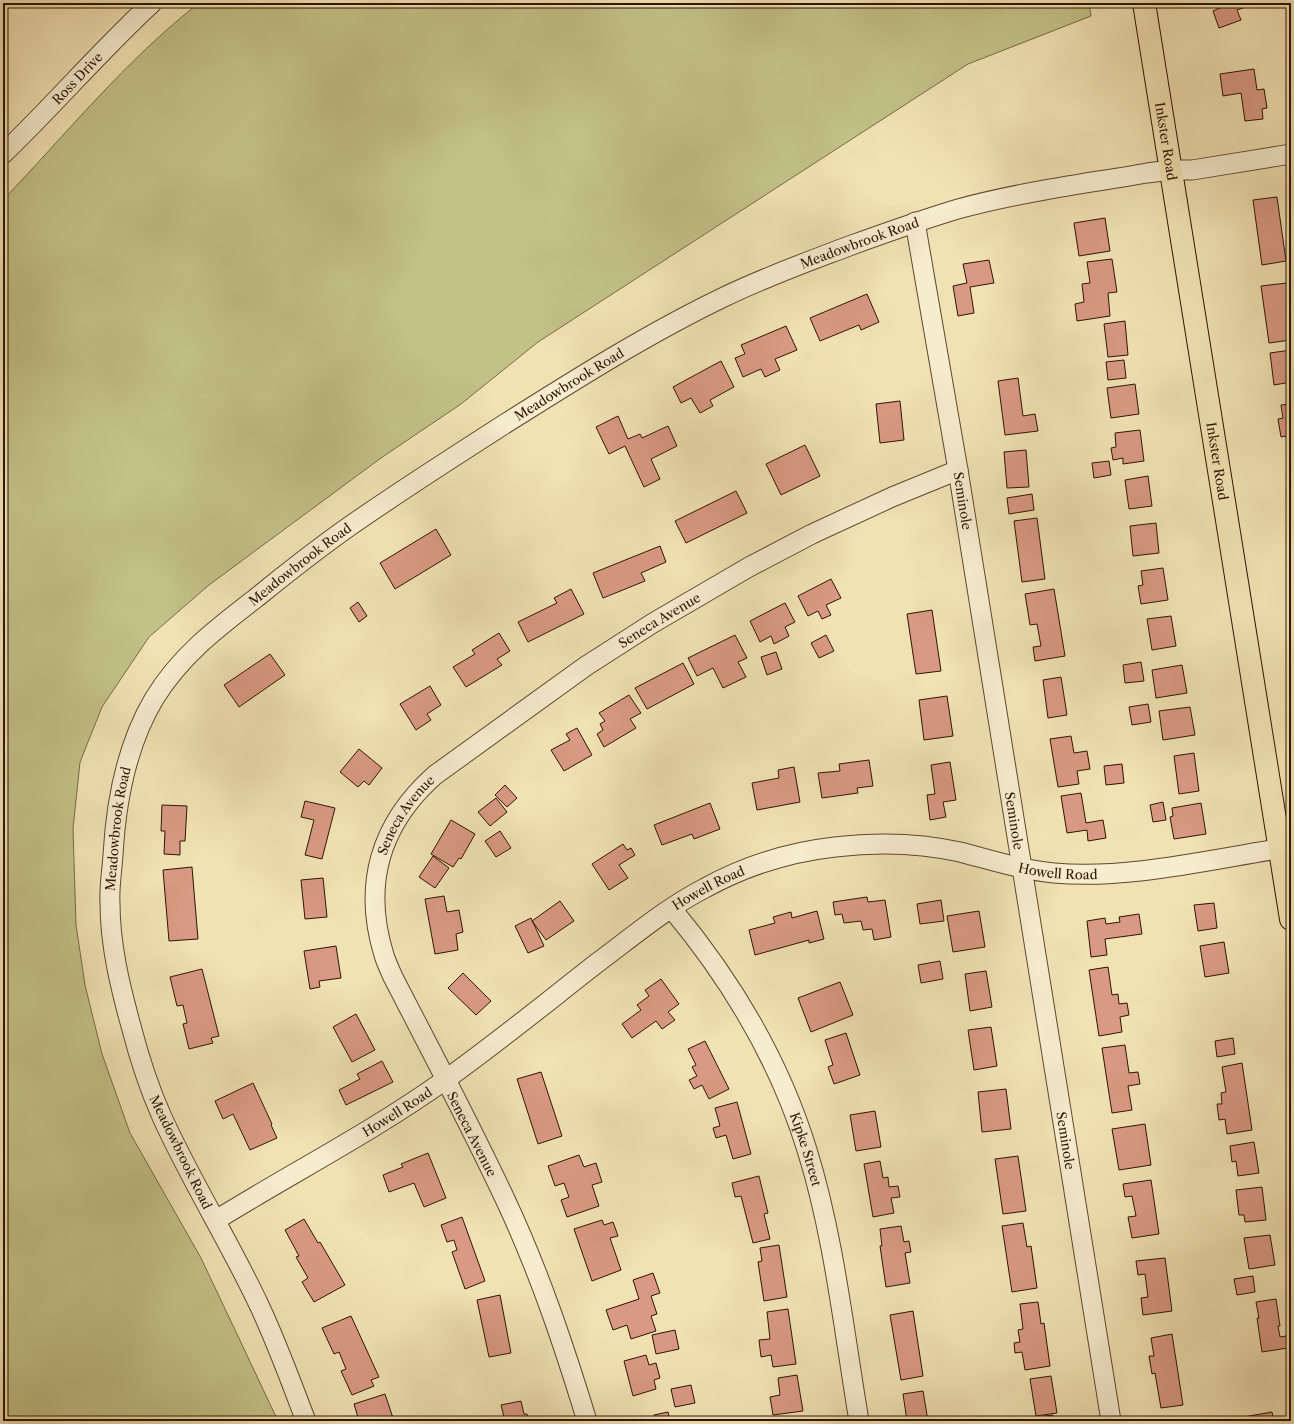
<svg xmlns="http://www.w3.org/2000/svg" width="1294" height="1424" font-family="'Libre Caslon Text',serif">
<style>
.green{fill:#c2c187;stroke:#786a46}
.building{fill:#d99984;stroke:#2e1404}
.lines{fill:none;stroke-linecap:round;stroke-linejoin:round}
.minor-casing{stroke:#5f4830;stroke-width:21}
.major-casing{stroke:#2e1404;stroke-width:24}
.minor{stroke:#f6ecce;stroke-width:19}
.major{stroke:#f1e2b3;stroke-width:22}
.labels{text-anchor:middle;stroke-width:3.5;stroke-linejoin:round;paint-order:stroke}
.street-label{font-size:13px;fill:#2e1404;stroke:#f6ecce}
</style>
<rect width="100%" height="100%" fill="#f1e2b3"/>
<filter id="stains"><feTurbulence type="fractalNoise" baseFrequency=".005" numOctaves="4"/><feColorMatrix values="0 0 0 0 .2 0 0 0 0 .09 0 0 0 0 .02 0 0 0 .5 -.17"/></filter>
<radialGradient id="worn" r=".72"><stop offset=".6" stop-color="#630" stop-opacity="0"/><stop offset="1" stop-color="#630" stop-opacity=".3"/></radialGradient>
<path class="green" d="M199 3H1089L1091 16 968 64 538 342 461 404 381 458 209 585 149 637 102 707 80 762 73 829 76 925 85 985 102 1054 130 1133 201 1258 278 1421H3V200C67 133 126 60 199 3Z"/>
<path class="building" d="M1231 3H1257L1237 10 1241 20 1219 28 1213 11Z
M1254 69 1257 90 1264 89 1267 108 1262 109 1263 119 1245 121 1241 93 1223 96 1220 74Z
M1277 197 1286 261 1262 265 1253 200Z
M1105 218 1110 251 1079 256 1074 223Z
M1112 259 1117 292 1108 293 1110 316 1077 321 1075 304 1084 302 1082 284 1090 283 1087 262Z
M989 260 994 283 970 287 974 313 958 316 953 286 967 283 963 264Z
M1287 283 1291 313V340L1269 343 1261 286Z
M867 294 879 322 861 330 859 325 820 341 810 318Z
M1125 321 1128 355 1108 357 1104 324Z
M786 326 797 350 775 359 780 370 765 377 761 369 743 377 735 358 745 354 741 345Z
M1291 350V382L1274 385 1270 353Z
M1124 360 1126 378 1108 380 1106 362Z
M721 361 734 387 710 400 713 406 700 413 691 398 681 403 673 387Z
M1018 378 1023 416 1035 414 1038 431 1005 435 998 381Z
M1135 384 1139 414 1111 418 1107 388Z
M900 401 904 440 880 443 876 404Z
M1291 404V461L1290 462 1286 436 1281 437 1278 419 1283 418 1281 405Z
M618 416 628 439 640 434 642 438 668 426 677 446 651 459 660 479 644 487 625 446 609 454 596 427Z
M1140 430 1144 461 1123 464V458L1113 460 1111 448 1116 447 1115 433Z
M805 445 820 476 781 495 766 464Z
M1026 450 1029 487 1007 488 1004 452Z
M1109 461 1111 475 1094 478 1092 463Z
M1148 476 1152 506 1129 509 1125 480Z
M1291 489V507H1289L1286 490Z
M736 491 747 513 686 543 675 521Z
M1032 494 1034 510 1009 514 1007 498Z
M1037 518 1045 579 1022 582 1014 521Z
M1156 523 1159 553 1133 556 1130 526Z
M436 529 451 555 395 589 380 563Z
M660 546 666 562 641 573 645 581 603 598 593 573Z
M1163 568 1168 600 1141 604 1138 586 1143 585 1141 571Z
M831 579 841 598 826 605 831 615 822 619 818 611 808 616 798 596Z
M571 589 584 614 528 642 518 622 557 603 554 598Z
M1054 589 1065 656 1035 661 1033 647 1041 646 1037 624 1030 625 1025 594Z
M358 602 367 616 359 622 350 608Z
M785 603 795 622 785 627 789 636 774 644 771 636 760 642 750 621Z
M932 610 941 671 916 674 907 614Z
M1171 616 1176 646 1152 650 1147 619Z
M499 633 510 651 497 659 502 665 466 687 453 667 475 654 472 650Z
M735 635 747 658 738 662 746 677 723 688 713 668 697 676 688 658Z
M826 635 834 651 819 658 811 643Z
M776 652 782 669 767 675 761 657Z
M270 654 285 675 239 707 224 685Z
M1141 662 1144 681 1125 683 1123 665Z
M683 663 694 684 647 709 635 688Z
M1182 665 1187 693 1156 698 1152 670Z
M1061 677 1067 715 1048 718 1043 680Z
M430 686 441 705 427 714 431 720 416 730 400 704Z
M629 695 641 713 630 719 636 728 604 747 597 734 603 730 600 724 605 721 599 713Z
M947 696 953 736 924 740 919 700Z
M1148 704 1151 722 1132 725 1129 707Z
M1190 707 1195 735 1163 740 1159 711Z
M577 728 592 755 564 771 551 750 570 740 566 734Z
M1071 736 1074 753 1087 751 1090 769 1077 771 1079 784 1058 787 1050 739Z
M359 749 382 768 369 785 364 781 358 787 340 772Z
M1194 753 1199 791 1179 794 1174 756Z
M869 760 873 786 857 788 858 793 822 798 818 773 840 771 839 764Z
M950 762 956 800 943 802 946 817 930 820 927 795 935 794 931 765Z
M1122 764 1124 783 1106 785 1104 766Z
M794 767 800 802 757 810 752 783 779 778 778 770Z
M505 785 517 798 507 807 495 795Z
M1081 793 1086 823 1103 820 1106 838 1088 841 1087 830 1067 833 1061 796Z
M496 798 507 812 490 826 478 812Z
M305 801 335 808 322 859 305 855 314 820 301 817Z
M1163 802 1166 820 1153 822 1150 805Z
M710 803 720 829 694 839 692 834 662 845 654 825Z
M1201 803 1206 834 1174 839 1170 817 1173 816 1172 808Z
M162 805 187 806 185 841H180V855L164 854 165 831H161Z
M451 820 475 834 461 859 459 858 453 867 431 854Z
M500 831 511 848 496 857 485 841Z
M623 844 627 850 631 848 635 855 619 865 628 878 609 890 592 864Z
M433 856 449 868 435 888 419 877Z
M192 867 198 939 169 941 163 870Z
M323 878 327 917 305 919 301 880Z
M444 896 447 912 459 910 463 932 456 934 458 950 435 954 425 899Z
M867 897 868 902 885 900 891 937 874 940 872 929 863 930 861 921 844 923 842 914 835 915 833 902Z
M941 900 944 921 920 924 917 904Z
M560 901 574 921 546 940 532 921Z
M1214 903 1217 928 1198 931 1194 905Z
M817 911 824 939 809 943V940L755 955 749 930 775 923 773 917 791 912 792 918Z
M979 911 985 947 953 952 947 916Z
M1139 914 1142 934 1105 939 1107 955 1091 957 1087 921 1105 918 1106 924 1120 922 1119 917Z
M531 918 544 946 528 953 515 926Z
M1224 942 1229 973 1205 977 1200 946Z
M336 946 341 978 319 981 320 987 310 989 304 951Z
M940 961 943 979 921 983 918 965Z
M1108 967 1112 995 1118 994 1119 1004 1127 1003 1129 1015 1120 1017 1122 1032 1099 1036 1089 970Z
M202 969 219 1036 211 1038 213 1043 189 1049 183 1024 187 1023 183 1005 177 1006 170 977Z
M986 971 992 1007 970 1011 965 974Z
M463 973 491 1001 476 1015 448 988Z
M661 979 679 1004 668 1012 675 1020 662 1029 656 1021 632 1038 622 1024 641 1010 637 1005 649 996 645 990Z
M840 982 853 1015 811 1032 798 998Z
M356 1014 375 1050 352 1062 333 1027Z
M991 1027 997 1066 974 1070 968 1030Z
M846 1033 860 1075 834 1084 828 1067 833 1065 825 1040Z
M1233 1038 1235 1054 1217 1057 1215 1041Z
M705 1041 729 1089 709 1099 702 1085 694 1089 689 1080 697 1076 692 1067 696 1065 688 1049Z
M1125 1045 1129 1073 1138 1072 1140 1084 1128 1086 1132 1110 1112 1113 1102 1048Z
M382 1061 393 1082 346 1105 339 1090 360 1079 357 1074Z
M1242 1063 1252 1130 1227 1134 1225 1119 1219 1120 1217 1104H1222L1221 1093 1226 1092 1222 1067Z
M541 1072 562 1136 538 1144 517 1079Z
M253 1083 272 1124 271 1125 277 1138 250 1150 233 1114 223 1119 215 1101Z
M1006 1089 1011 1129 982 1132 978 1092Z
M737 1102 751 1154 733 1159 726 1135 716 1138 713 1128 720 1126 715 1108Z
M875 1111 881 1147 856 1151 850 1115Z
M1145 1124 1151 1165 1119 1170 1112 1129Z
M1254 1142 1259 1173 1238 1176 1236 1161 1232 1162 1230 1146Z
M428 1153 446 1198 424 1207 414 1183 389 1192 383 1175 403 1167 401 1164Z
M579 1155 584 1167 596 1163 602 1182 592 1185 599 1206 567 1217 561 1200 569 1197 564 1183 555 1186 548 1166Z
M1018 1156 1026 1211 1003 1214 995 1159Z
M880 1161 883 1178 888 1177 889 1187 898 1186 900 1197 891 1198 894 1213 873 1217 864 1164Z
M759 1176 768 1213 764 1214 770 1239 753 1243 741 1196 735 1197 732 1183Z
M1151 1180 1159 1234 1132 1238 1128 1217 1136 1216 1132 1196 1125 1197 1123 1184Z
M1262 1187 1266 1220 1245 1222 1244 1215H1239L1236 1190Z
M462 1217 485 1281 465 1289 452 1252 457 1250 454 1240 447 1242 441 1225Z
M304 1219 318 1243 320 1242 345 1285 314 1302 302 1282 308 1278 296 1257 299 1256 285 1230Z
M602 1220 604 1225 613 1222 618 1236 610 1238 621 1270 592 1281 574 1229Z
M1023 1223 1027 1247 1031 1246 1037 1288 1012 1292 1002 1226Z
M901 1226 904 1242 909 1241 911 1252 905 1253 910 1283 886 1287 880 1246H882L880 1229Z
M1270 1235 1275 1265 1249 1269 1244 1238Z
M779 1245 787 1297 764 1301 758 1262 762 1261 760 1248Z
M1165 1258 1172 1311 1143 1315 1141 1298 1148 1297 1145 1274 1138 1275 1136 1261Z
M653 1273 660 1293 651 1296 657 1314 651 1316 656 1331 631 1339 627 1325 613 1330 606 1310 639 1299 633 1280Z
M1253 1276 1255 1292 1237 1295 1234 1279Z
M500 1295 511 1353 489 1357 477 1300Z
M1276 1299 1280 1326H1278L1280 1337 1286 1336 1288 1348 1262 1352 1257 1318H1259L1256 1302Z
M1038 1302 1041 1324 1044 1323 1050 1366 1025 1370 1022 1352 1015 1353 1014 1343 1020 1342 1018 1330 1023 1329 1020 1304Z
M788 1309 796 1364 773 1367 771 1355 761 1357 759 1340 770 1339 767 1312Z
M913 1311 923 1376 901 1380 890 1315Z
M351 1316 379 1377 371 1380 374 1386 352 1395 341 1371 346 1369 339 1352 334 1354 322 1328Z
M675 1330 679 1349 656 1354 652 1335Z
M1172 1334 1183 1405 1161 1408 1155 1373 1152 1374 1149 1356H1154L1151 1338Z
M646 1355 649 1365 656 1363 660 1378 654 1380 656 1389 633 1396 624 1361Z
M797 1375 803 1411 773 1415 770 1397 780 1395 778 1378Z
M1051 1376 1057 1413 1036 1416 1030 1379Z
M691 1385 695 1403 675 1407 671 1389Z
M923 1391 928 1421H907L903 1394Z
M385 1394 394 1421H359L354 1404Z
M521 1401 524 1414H527L529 1421H505L501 1405Z
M668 1412 670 1421H655L654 1415Z
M1272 1412 1274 1421H1226V1420Z
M1053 1415 1054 1421H1037L1036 1417Z"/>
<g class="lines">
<g class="minor-casing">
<g id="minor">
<path id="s1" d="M3 154C54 105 100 51 152 3"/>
<path id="s2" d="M915 222 958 470 1111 1421"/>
<path id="s3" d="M672 909C732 981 779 1059 807 1150 834 1236 844 1332 859 1421"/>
<path id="s4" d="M216 1220C292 1173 372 1132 445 1080 497 1043 547 1002 597 963 632 937 666 908 705 888 745 866 790 852 835 847 876 842 920 843 960 852 991 860 1022 870 1054 873 1130 880 1216 858 1291 847"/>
<path id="s5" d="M306 1421C291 1382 277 1343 259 1305 229 1241 191 1181 162 1117 149 1088 139 1057 131 1026 120 986 110 945 110 903 109 887 112 871 113 855 116 801 126 746 154 699 180 656 217 628 256 598 283 576 311 554 340 533 392 496 446 462 500 427 573 381 647 334 724 297 765 277 807 262 849 246 885 233 921 220 958 209 1020 192 1084 184 1147 173L1171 170H1192L1291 154"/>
<path id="s6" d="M587 1421C564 1346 539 1271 505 1199 470 1124 431 1051 393 977 390 970 386 962 384 955 362 884 381 823 435 775L586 666 653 623 749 567 812 534 892 497 958 470"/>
</g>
</g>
<g class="major-casing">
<g id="major">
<path id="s7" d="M1144 3 1291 919"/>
</g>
</g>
<use href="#minor" class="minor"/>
<use href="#major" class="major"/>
</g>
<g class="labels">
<g class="street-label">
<text dy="5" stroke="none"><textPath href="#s1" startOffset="106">Ross Drive</textPath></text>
<text dy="5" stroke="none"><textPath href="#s7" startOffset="140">Inkster Road</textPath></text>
<text dy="5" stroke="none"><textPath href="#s5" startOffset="1617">Meadowbrook Road</textPath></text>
<text dy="5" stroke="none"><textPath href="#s5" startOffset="1293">Meadowbrook Road</textPath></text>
<text dy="5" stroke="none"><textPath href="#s7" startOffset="464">Inkster Road</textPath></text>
<text dy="5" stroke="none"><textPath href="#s2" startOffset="283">Seminole</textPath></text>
<text dy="5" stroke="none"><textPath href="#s5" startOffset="969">Meadowbrook Road</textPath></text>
<text dy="5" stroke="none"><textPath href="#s6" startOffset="981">Seneca Avenue</textPath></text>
<text dy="5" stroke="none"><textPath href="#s6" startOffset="658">Seneca Avenue</textPath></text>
<text dy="5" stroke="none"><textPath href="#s2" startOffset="607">Seminole</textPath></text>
<text dy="5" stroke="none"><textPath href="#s5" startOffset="633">Meadowbrook Road</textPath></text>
<text dy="5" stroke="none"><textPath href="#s4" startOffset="955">Howell Road</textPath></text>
<text dy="5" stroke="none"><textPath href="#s4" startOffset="595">Howell Road</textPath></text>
<text dy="5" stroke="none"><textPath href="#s4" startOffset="211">Howell Road</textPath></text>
<text transform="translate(472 1134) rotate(63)" y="5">Seneca Avenue</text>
<text dy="5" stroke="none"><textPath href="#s2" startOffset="931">Seminole</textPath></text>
<text dy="5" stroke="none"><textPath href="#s3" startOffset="277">Kipke Street</textPath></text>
<text transform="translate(181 1152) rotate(64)" y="5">Meadowbrook Road</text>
</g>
</g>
<rect width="1294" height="1424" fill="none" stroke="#f1e2b3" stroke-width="16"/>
<rect x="4" y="4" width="1286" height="1416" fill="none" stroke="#2e1404" stroke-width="2"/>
<rect x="8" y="8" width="1278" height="1408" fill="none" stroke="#2e1404"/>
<rect width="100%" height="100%" filter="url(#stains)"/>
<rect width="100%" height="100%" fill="url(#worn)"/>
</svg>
